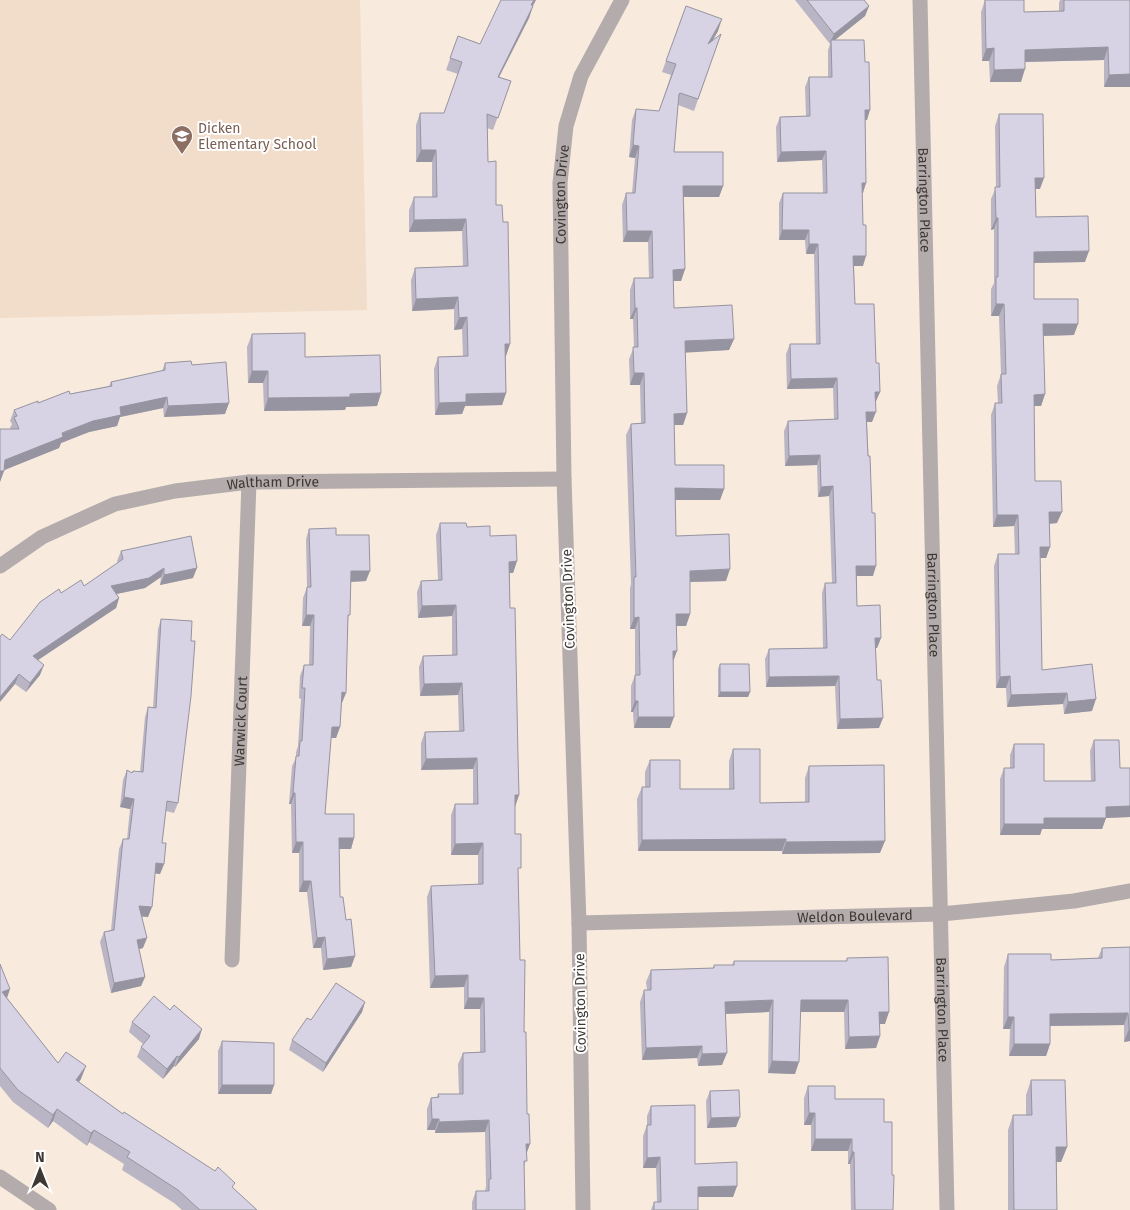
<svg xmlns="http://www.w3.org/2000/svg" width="1130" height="1210" font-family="'Fira Sans',sans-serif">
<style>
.built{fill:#f2ddcb}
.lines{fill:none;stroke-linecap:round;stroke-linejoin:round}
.street{stroke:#b4abac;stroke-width:15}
.wall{fill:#b9b5c4}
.shaded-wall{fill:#9694a0}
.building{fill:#d7d3e4;stroke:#9694a0}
.labels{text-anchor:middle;stroke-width:4;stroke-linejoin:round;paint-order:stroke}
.education-label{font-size:14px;fill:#785e54;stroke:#fff;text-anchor:start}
.street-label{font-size:14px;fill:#3e3833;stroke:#fff}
</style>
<rect width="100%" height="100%" fill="#f8eadc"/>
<path class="built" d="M0 0H360L367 310 0 318Z"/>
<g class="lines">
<g class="street">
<path id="s1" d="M920 0 947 1210"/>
<path id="s2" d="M0 566 42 537 115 504 175 491 249 482 564 479"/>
<path id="s3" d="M579 923 941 914 1074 901 1130 891"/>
<path id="s4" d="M232 960 249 482"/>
<path d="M0 1177 49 1210"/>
<path id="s5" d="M583 1210 579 923 564 479 560 183 566 126 581 76 622 0"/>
</g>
</g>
<path class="wall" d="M795 0H864L869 6 865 16 835 40 867 120H865L866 183 862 193 863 266H854L855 304 876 363 880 392 876 401H875L872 422H867L873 576H857V606L881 638 877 648H875L879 728 837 729 835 686 766 687 765 659 769 649 823 648 822 593 825 583H832L829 496 818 497 817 465 785 466 784 431 788 421 834 419 833 388 787 389 786 354 790 344H816L814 254H806L805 240H779V203L783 193H823L822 160 777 162 776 127 780 117 806 116 805 87 809 77H828V50L830 44Z
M985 0 1024 12 1059 11V3L1060 0H1130V87H1104V60L1025 62 1021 82H990L989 61H982L981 12Z
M533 5 529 18 499 77 511 81 493 130 487 128 488 162 496 205 506 356V393L502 405 465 406 462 414 435 415 434 369 438 357 463 356 462 329 454 330V309L412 311 411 280 415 268 463 267 462 231 409 232V210L414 197H432V162H416V125L420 113H444L458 74 446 70 458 36 480 44Z
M686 6 718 31 712 41 721 34 694 111 678 105 674 152 723 186 719 197H684L685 269 681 281H673L674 308 734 339 729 350 685 352 687 413 683 425H674L675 465 724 489 720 500H675L676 536 726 581 690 582V614L686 626H676L673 660 670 728H634L633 712H631V686L635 675V629H630V588L631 584 626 435 631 424 641 423 640 385H630L629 359 634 347 633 319H630V290L634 278H649L648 242H623L622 205 626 193H632L635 158 629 157 632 120 636 109 659 111 671 75 662 72Z
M999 114 1040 189H1035L1036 217 1085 262 1034 263V299L1074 335 1043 336 1045 394 1041 406H1034L1035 481 1057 523 1049 524 1050 547 1046 558H1040L1042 670 1092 711 1064 714 1063 704 1007 707 1006 688H996L994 566 998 554H1015L1014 526 993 527 991 415 995 403H998L997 386 1001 374 999 316H991V289L994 283V229L991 230V199L996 187 995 126Z
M252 334 305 357 381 393 377 406 346 407 345 410 264 411 263 383H248L247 347Z
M165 363 192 365 225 414 164 417 163 408 120 417 117 426 89 432 61 443 59 448 4 470 0 482 11 429 10 428 12 424 10 421 14 410 70 394 109 386 111 382 162 371Z
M440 523 467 527 490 536 517 561 513 573H510V608L519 795 515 805V834L518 875 520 960 524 1032 527 1153 524 1168 525 1210H472V1202L476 1191H485L486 1186 485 1132 435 1133V1130H427V1109L431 1098 437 1097 438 1094H459L458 1064 463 1053 480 1052V1009H464V987L430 988 427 897 431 886 478 885V855H451V815L455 804H473V769L421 770V743L425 732 459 731 458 695 420 696 419 667 423 656 452 655V616L418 618 417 592 421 581 438 580 436 535Z
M309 529 336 535 366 581 351 582 340 727 336 738H331L325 814 354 838 351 849H339L340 897 355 956 351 967 323 970 321 948H313L307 892H299V853H292L291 804H289L292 766 296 758V752L298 746 301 699 299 698 300 676 304 665H309L310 626H302L303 598 307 587 306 539Z
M121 551 193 578 160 585 161 577 145 588 116 594 119 598 116 608 38 660 40 675 26 692 15 684 10 640 61 593 84 586 118 563 117 561Z
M161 619 178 803 174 813 166 811 162 843 164 864 160 874 155 873 148 917 142 916 143 948 139 949 145 977 141 986 111 993 100 942 104 932 111 930 119 849 123 839H127L130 809 120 807 123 780 127 770 132 773 140 772 145 717 148 707 153 708 158 629Z
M720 664 750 692 748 697H718V669Z
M1094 740 1120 768 1130 817 1106 818 1102 829H1042L1040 835H1000V779L1004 768H1010V755L1014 744 1044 781H1091L1090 751Z
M733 749 760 803 805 802V778L809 766 880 853 782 854V851H638L637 799 642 787H645V772L650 760 680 789H729V761Z
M1130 947V1041L1124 1042V1025L1050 1026V1044L1046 1056H1009L1010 1029H1003L1004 967 1008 954 1051 960 1098 958 1102 948Z
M847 958 885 1024H880V1036L876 1048 845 1049 844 1012H800L795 1074 768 1073 769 1012 725 1014 722 1065 698 1066 697 1058 642 1060 640 1002 644 990H647L646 982 651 970 713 968 714 965H732L734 961H846Z
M0 964 7 998 58 1063 81 1079 79 1082 123 1114 233 1188 257 1210H182L174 1203 122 1170 124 1164 89 1142 87 1146 53 1121 48 1128 13 1102 0 1086Z
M365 1002 362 1012 323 1072 289 1050 292 1040 311 1020Z
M132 1022 199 1039 175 1067 174 1066 163 1079 137 1057 141 1047 143 1044 129 1032Z
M222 1041 274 1085 271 1094H218V1051Z
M1031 1080 1067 1147 1061 1162H1057V1210H1008V1130L1013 1115H1026V1095Z
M808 1086 884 1122 892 1175 893 1210H851L850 1164H848V1151H811V1125H804V1098Z
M710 1091 736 1127 707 1128 706 1101Z
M651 1106 695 1164 737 1186 733 1197H698V1210H651L654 1202H657L656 1168H643V1136L647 1125V1116Z"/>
<path class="shaded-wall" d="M534 0H536L527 17 531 5Z
M533 6 529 18 493 89 498 77Z
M869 6 865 16 831 43V41L834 34Z
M722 19 718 31 704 56 708 44Z
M1108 47 1104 60 1020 62 1025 50Z
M994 48 989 61H982L986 49Z
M1025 69 1021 82H990L994 70Z
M1130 74V87H1104L1109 75Z
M865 110H870L867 120H861Z
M633 145 639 146 635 158 629 157Z
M421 150H436L432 162H416Z
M826 151 822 160 777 162 781 152Z
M1035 178H1044L1040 189H1031Z
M862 183H866L863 193H859Z
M683 186H723L719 197H679Z
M996 218H998L994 229 991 230Z
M466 219 462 231 409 232 414 220Z
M782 230H809L805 240H779Z
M627 231H652L648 242H623Z
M809 244H818L814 254H806Z
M1089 251 1085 262 1030 263 1034 252Z
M853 256H866L863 266H850Z
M685 269 681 281H669L673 270Z
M458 297 454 309 412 311 416 299Z
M996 304H1004L999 316H991Z
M635 308H637L633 319H630Z
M467 317 462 329 454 330 459 318Z
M1043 324H1078L1074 335 1038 336Z
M734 339 729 350 680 353 685 341Z
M505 344H510L506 356H501Z
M252 371H268L263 383H248Z
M634 373H644L640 385H630Z
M837 378 833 388 787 389 791 379Z
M875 392H880L876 401H871Z
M381 393 377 406 346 407 345 410 264 411 268 398Z
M506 393 502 405 465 406 462 414 435 415 439 403 466 394Z
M1045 394 1041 406H1029L1034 395Z
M167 397 163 408 120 417 117 426 89 432 61 443 59 448 2 471H4L0 482V471L5 460 120 407Z
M229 403 225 414 164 417 168 406Z
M866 412H876L872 422H862Z
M687 413 683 425H670L674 414Z
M820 455 817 465 785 466 789 456Z
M833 486 829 496 818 497 821 487Z
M675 488 724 489 720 500H671Z
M1049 512H1062L1057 523 1045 524Z
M997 515H1018L1014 526 993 527Z
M1040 547H1050L1046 558H1036Z
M517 561 513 573H505L509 562Z
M856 566H876L873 576H853Z
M164 568 161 577 145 588 107 596 111 586Z
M197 568 193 578 160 585 164 575Z
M730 569 726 581 686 582 690 571Z
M351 571H370L366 581 347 582Z
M119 598 116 608 29 666 33 656Z
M456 605 452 616 418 618 422 606Z
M676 614H690L686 626H672Z
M306 615H314L310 626H302Z
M639 617 635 629H630L634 618Z
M875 638H881L877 648H871Z
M673 651H677L673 662Z
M44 665 40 675 26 692 30 683Z
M19 674 15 684 0 702V697Z
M839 676 835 686 766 687 769 677Z
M1010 676 1006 688H996L1000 677Z
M462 683 458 695 420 696 424 684Z
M342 692 346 693 342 703H338Z
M720 692H750L748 697H718Z
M1067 693 1063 704 1007 707 1011 695Z
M1096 699 1092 711 1064 714 1068 702Z
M635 701H638L633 712H631Z
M638 717H674L670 728H634Z
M883 718 879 728 837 729 840 719Z
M332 727H340L336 738H328Z
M477 758 473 769 421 770 426 759Z
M293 793H295L291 804H289Z
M515 795H519L515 807Z
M124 797 134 799 130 809 120 807Z
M1130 806V817L1104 818H1106L1102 829H1042L1040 835H1000L1004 824 1044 818 1106 807Z
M339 838H354L351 849H335Z
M786 839 782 851H638L642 840Z
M885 841 880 853 782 854 786 842Z
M296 842H303L299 853H292Z
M483 843 478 855H451L455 844Z
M156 863 164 864 160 874 152 873Z
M303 881H311L307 892H299Z
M139 906 152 907 148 917 136 916Z
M325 937 321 948H313L317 938Z
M147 938 143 948 134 950 137 940Z
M355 956 351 967 323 970 327 959Z
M468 975 464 987 430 988 435 976Z
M145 977 141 986 111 993 114 983Z
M10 989 6 1001 2 992Z
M468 998H484L480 1009H464Z
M773 1000 769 1012 721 1014 725 1002Z
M801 1000H848L844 1012H796Z
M365 1002 362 1012 323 1072 326 1063Z
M879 1012H889L885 1024H875Z
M1128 1013 1124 1025 1046 1026 1050 1014Z
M1008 1017H1014L1010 1029H1003Z
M202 1029 199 1039 175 1067 179 1057Z
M1129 1029H1130V1041L1124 1042Z
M880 1036 876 1048 845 1049 849 1037Z
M1014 1044H1050L1046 1056H1009Z
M702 1046 697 1058 642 1060 646 1048Z
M727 1053 722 1065 698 1066 702 1054Z
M177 1056 174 1066 163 1079 167 1069Z
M772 1061 799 1062 795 1074 768 1073Z
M86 1066 81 1079 71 1092 76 1080Z
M222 1085H274L271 1094H218Z
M57 1109 53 1121 48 1128 53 1115Z
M809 1113H815L811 1125H804Z
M740 1117 736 1127 707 1128 711 1118Z
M432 1119H439L435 1130H427Z
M489 1120 485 1132 435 1133 439 1122Z
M94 1130 89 1142 87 1146 91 1133Z
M815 1139H852L848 1151H811Z
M526 1144H530L526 1155Z
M1056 1147H1067L1061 1162H1051Z
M852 1152H854L850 1164H848Z
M660 1157 656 1168H643L647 1158Z
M737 1186 733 1197H694L698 1187Z"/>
<path class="building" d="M501 0H534L531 5 533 6 498 77 511 81 498 118 487 114 488 162 496 161V205H502L503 222H508L510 344H505L506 393 466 394V402L439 403 438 357 468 356 467 317 459 318 458 297 416 299 415 268 468 266 466 219 414 220V197H437L436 150H421L420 113H444L462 62 450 58 458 36 480 44Z
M807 0H864L869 6 834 34Z
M985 0H1024V12L1064 11V0H1130V74L1109 75 1108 47 1025 50V69L994 70V48L986 49Z
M686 6 722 19 708 44 721 34 698 99 680 93 679 94 674 152H723V186H683L685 269 673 270 674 308 732 305 734 339 685 341 687 413 674 414 675 465H724V489L675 488 676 536 729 534 730 569 690 571V614H676L677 651H673L674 717H638V701H635V675H640L639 617 634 618V577H636L631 424 645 423 644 373H634L633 347H638L637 308H635L634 278H653L652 231H627L626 193H635L639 146 633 145 636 109 659 111 676 64 666 61Z
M831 40H864L865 62H869L870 110H865L866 183H862L863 225H866V256H853L855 304H874L876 363H879L880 392H875L876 412H866L868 456H870L872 513H875L876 566H856L857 606 880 605 881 638H875L877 680H881L883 718 840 719 839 676 769 677V649L827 648 825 583H836L833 486 821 487 820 455 789 456 788 421 838 419 837 378 791 379 790 344H820L818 244H809V230H782L783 193H827L826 151 781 152 780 117 810 116 809 77H832Z
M999 114H1043L1044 178H1035L1036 217 1088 216 1089 251 1034 252V299H1078V324H1043L1045 394 1034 395 1035 481H1061L1062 512H1049L1050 547H1040L1042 670 1092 664 1096 699 1068 702 1067 693 1011 695 1010 676 1000 677 998 554H1019L1018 515H997L995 403H1002L1001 374H1006L1004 304H996V277H998V218H996L995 187H1000Z
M305 333V357L380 355 381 393 350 394V397L268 398V371H252V334Z
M191 361 192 365 226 362 229 403 168 406 167 397 120 407 121 415 93 421 62 433 63 437 5 460 4 471H0V429H19L14 417 17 416 14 410 38 401V403L69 391 70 394 112 386 111 382 165 370V363Z
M440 523H466L467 527 490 526V536L516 535 517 561 509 562 510 608H515L518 757 519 795H515V834H521V868H518L520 960H525L524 1032H526L527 1114H529L530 1144H526L527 1161H524L525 1210H476V1191H489V1179H491L489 1120 439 1122V1119H432L431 1098 439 1097 438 1094H463V1053L485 1052 484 998H468V975L435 976 431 886 483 884V843L455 844V804H478L477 758 426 759 425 732 464 731 462 683 424 684 423 656 457 655 456 605 422 606 421 581 442 580Z
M336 528V535H369L370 571H351L350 615H348L346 693 342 692 340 727H332L325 814H354V838H339L340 897H343L346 920 351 919 355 956 327 959 325 937 317 938 311 881H303V842H296L295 793H293L296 756H299L300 741H302L305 688H302L304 665H313L314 615H306L307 587H311L309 529Z
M191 536 197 568 164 575V568L149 578 111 586 119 598 33 656 44 665 30 683 19 674 0 697V637L2 634 10 640 40 602 59 589 61 593 81 580 84 586 123 559 121 551Z
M161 619 192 621 191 641H195L191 696 178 803 167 801 162 843H166L164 864 156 863 152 907 139 906 147 938 137 940 145 977 114 983 104 932 114 930 123 839H129L134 799 124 797 127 770 132 773 133 771 143 772 148 707 156 708Z
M720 664H749L750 692H720Z
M1094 740H1119L1120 768H1130V806L1106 807V818H1044V824H1004V768H1014V744H1044V781H1095Z
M733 749H760V803L809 802V766L884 765 885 841 786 842V839L642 840V787H650V760H680V789H734Z
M1130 947V1029H1129L1128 1013 1050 1014V1044H1014V1017H1008V954H1051V960L1102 958V948Z
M888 957 889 1012H879L880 1036 849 1037 848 1000H801L799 1062 772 1061 773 1000 725 1002 727 1053 702 1054V1046L646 1048 644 990H651V970L714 968V965H734V961H847V958Z
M0 964 10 989 2 992 58 1063 66 1052 86 1066 76 1080 123 1114 124 1112 215 1171 218 1167 235 1183 232 1187 257 1210H200L178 1190 127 1157 130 1152 94 1130 91 1133 57 1109 53 1115 18 1090 0 1068Z
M336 983 365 1002 326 1063 292 1040 307 1018 311 1020Z
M154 996 170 1010 174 1005 202 1029 179 1057 177 1056 167 1069 141 1047 150 1036 132 1022Z
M222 1041 274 1043V1085H222Z
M1031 1080H1065L1067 1147H1056L1057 1210H1014L1013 1115H1032Z
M808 1086H835V1099H884V1122H892V1175H894L893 1210H855L854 1152H852V1139H815V1113H809Z
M739 1090 740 1117 711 1118 710 1091Z
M695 1105V1164L737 1162V1186L698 1187V1210H654V1202H661L660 1157 647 1158V1125H651V1106Z"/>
<defs>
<g id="school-pin" transform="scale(1.125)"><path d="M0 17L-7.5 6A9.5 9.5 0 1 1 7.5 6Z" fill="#8d6e63" stroke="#fff"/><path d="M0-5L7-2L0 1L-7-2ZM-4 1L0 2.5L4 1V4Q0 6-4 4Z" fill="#fff"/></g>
</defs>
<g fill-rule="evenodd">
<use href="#school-pin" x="182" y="136"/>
</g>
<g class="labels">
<g class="education-label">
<text x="198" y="133">Dicken<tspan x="198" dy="16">Elementary School</tspan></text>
</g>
<g class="street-label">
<text dy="5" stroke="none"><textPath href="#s5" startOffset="1016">Covington Drive</textPath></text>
<text dy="5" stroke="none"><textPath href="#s1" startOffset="200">Barrington Place</textPath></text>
<text dy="5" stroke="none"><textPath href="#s2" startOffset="291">Waltham Drive</textPath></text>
<text transform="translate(568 599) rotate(-92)" y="5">Covington Drive</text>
<text dy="5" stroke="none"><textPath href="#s1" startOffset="605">Barrington Place</textPath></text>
<text dy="5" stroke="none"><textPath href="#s4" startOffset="239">Warwick Court</textPath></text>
<text dy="5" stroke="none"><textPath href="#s3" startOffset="276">Weldon Boulevard</textPath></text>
<text transform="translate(580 1003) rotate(-91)" y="5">Covington Drive</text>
<text dy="5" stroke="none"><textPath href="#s1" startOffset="1010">Barrington Place</textPath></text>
</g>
</g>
<g transform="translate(40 1170)" stroke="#ffffff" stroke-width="4" paint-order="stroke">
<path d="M0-4L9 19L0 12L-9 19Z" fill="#3e3833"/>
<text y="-8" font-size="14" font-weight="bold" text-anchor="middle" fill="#3e3833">N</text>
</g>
</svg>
